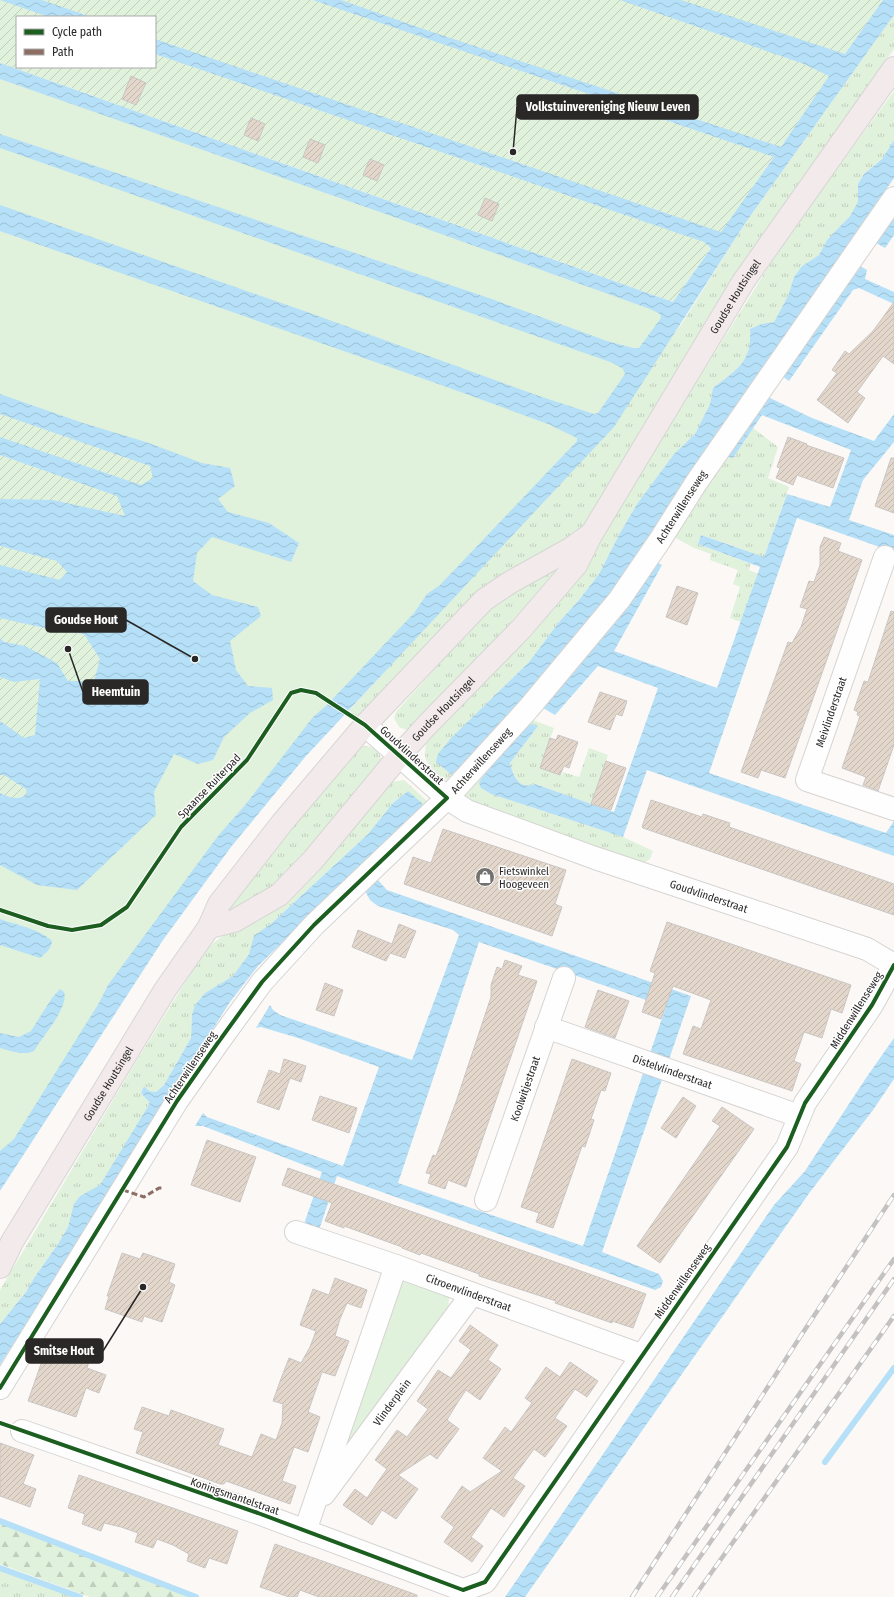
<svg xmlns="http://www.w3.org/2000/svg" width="894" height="1597" font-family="'Fira Sans Condensed',sans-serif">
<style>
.grass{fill:url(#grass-tufts)}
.forest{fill:url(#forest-firs)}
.park{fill:#e0f1dc}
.garden{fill:url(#garden-furrows);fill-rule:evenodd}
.water{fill:url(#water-waves);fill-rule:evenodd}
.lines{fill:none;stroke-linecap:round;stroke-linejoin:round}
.stream{stroke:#b6e0f7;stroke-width:6}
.building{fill:url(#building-hatch);stroke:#c9c6c5}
.minor-casing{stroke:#d6d4d2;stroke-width:24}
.major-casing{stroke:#d7d6d5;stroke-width:24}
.minor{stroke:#fefefe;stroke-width:22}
.major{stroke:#f2eaeb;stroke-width:22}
.rail-casing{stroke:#c3c2c1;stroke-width:4.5}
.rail{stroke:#fff;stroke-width:3;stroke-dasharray:9;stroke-linecap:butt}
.quiet{stroke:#8d6e63;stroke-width:3;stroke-dasharray:6 3;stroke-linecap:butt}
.cycleway-casing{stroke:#fff;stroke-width:6}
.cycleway{stroke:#1b5e20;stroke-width:4}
.labels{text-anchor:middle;stroke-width:3;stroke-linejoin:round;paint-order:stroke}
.street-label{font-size:11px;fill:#2a2827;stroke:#fff}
.poi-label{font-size:11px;fill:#2a2827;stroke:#fff;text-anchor:start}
.leader{fill:none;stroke:#2a2827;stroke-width:1.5}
.callout-dot{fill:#2a2827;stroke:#fff;stroke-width:1.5}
.callout{fill:#2a2827;stroke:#2a2827;stroke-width:1.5}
.callout-label{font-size:12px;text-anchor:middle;font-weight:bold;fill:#fff}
</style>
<defs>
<pattern id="grass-tufts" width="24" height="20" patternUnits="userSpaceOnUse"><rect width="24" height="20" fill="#e0f1dc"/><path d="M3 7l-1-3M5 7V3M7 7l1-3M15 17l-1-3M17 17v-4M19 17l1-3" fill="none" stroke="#c0cfbd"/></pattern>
<pattern id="forest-firs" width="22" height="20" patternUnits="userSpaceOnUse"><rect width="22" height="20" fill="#e0f1dc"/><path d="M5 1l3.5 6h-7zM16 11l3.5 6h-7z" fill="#c0cfbd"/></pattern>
<pattern id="garden-furrows" width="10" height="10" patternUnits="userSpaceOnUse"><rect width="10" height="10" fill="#e0f1dc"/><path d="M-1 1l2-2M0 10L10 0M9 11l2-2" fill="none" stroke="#c0cfbd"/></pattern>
<pattern id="water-waves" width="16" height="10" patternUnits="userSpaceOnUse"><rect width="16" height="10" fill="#b6e0f7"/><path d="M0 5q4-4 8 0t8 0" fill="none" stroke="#9dc0d4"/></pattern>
<pattern id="building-hatch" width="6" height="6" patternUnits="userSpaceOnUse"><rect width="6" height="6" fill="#e3d6cb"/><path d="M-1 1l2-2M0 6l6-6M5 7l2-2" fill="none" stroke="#c3b8ae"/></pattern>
</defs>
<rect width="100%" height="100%" fill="#fbf8f6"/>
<path class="grass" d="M894 15V49L778 213 595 509 582 527 360 724 347 713 407 647 681 325 746 222Z
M894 91V140L882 159 864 174 858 184 859 202 850 216 827 240 819 255 802 266 794 277 788 296 774 322 761 324 750 329C752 364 737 369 713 388L710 404 695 434 674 454 637 504 620 533 599 574 579 600 559 622 529 662 452 737 460 770 453 782C443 780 427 767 425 756 425 751 426 745 426 740L624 498 769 266 806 211Z
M753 428 778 447 768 478 789 487 764 557 701 535 698 544 751 564 749 570 758 574 741 622 730 618 740 587 733 584 738 570 710 560 711 554 694 548 672 536 722 456 733 458Z
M560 564 556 572 418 726 407 730 399 727 394 718 396 712 487 611 513 589Z
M530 719 554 728 540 768 562 775 563 772 579 777 589 748 608 755 591 804 535 784C519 790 513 776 510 763L538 726 527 723 481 788 491 794 623 837 653 851 650 859 644 863 475 804 464 796V789Z
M364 746C375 747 379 751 382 761L270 895 233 912 225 905 354 749Z
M404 780 427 801 425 807 376 858 372 855 422 810 408 791 393 803 368 834 272 923 255 936 249 954 233 976 205 993 195 1005 192 1014 191 1038 164 1085 156 1092 149 1091 144 1086 141 1093 150 1103 100 1186 80 1196 71 1216 68 1227 58 1244 34 1278 26 1292 0 1324V1290L134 1065 196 965 211 945 230 930 391 782Z
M0 1571 76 1597H0Z"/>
<path class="forest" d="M0 1523 199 1597H90L0 1564Z"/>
<path class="park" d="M0 69 678 311 536 502 244 815 0 1179Z
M407 1280 443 1289 449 1298 448 1309 343 1453 398 1284Z"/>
<path class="garden" d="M0 0H883L673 302 0 63ZM17 17H155V67H17Z
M0 401 208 473 57 844 0 824Z"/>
<path class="water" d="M0 0H42L91 17H49Z
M313 0H341L429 31 781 147 829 76 804 64 620 0H681L845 54 883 0H894V15L746 222 614 427 306 756 231 847 163 940 0 1191V1151L14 1139 99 1003 108 985 218 836 246 804 313 717 327 705 414 613 427 594 440 585 577 441V438L548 424 444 386 0 231V205L310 313 539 396 594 414 598 413 625 374 623 369 613 363 0 148V134L489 298 607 341 633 348H639L661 318 660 314 650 309 380 212 0 79V63L673 302 711 248 704 242 155 54V39L721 232 774 157Z
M894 140V178L741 399 612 597 459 770 451 774 436 762 438 754 452 737 529 662 559 622 579 600 599 574 620 533 637 504 674 454 695 434 710 404 713 388C737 369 752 363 750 329L761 324 774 322 788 296 794 277 802 266 819 255 827 240 850 216 858 202V184L864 174 882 159Z
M894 206V235L885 248 871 240Z
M857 265 860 266 867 270 865 279 894 292V304L859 288 853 290 789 381 782 376Z
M0 394 83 423 146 442 202 463 230 468 235 486 218 499 228 512 269 523 299 543 291 562 212 537 197 553 193 581 212 595 258 607 261 616 230 641 236 670 248 686 272 688 273 700 250 713 224 737 213 760 198 764 174 754 154 792 156 815 77 890 37 885 0 865V793C11 798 17 801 27 794L26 789 4 775H0V721L24 738 35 735 40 679 14 682 0 677V638L4 642 25 646 57 663 68 681H94L100 659 84 634 49 629 0 618V565L60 580 67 572 57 561 0 546V499L53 500 125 516 117 496 0 455V437L141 485 153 478 150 466 0 414Z
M768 397 812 418 874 441 894 414V442L863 480 849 520 894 535V552L797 518 709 773 886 833C889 828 892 825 894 820V856L647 770 623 837 491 794 481 788 479 783 481 779 527 723 538 726 510 763C513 776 519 790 535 784L614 812 658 688 598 666 555 715 543 708 619 618 656 562 662 565 614 651 717 688 760 567 698 544 701 535 764 557 787 494 830 507 851 450 762 415 733 458 722 456Z
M408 791 422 803V810L372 855 258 966 230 1002 0 1365V1324L26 1292 34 1278 58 1244 68 1227 74 1204 80 1196 100 1185 150 1103 141 1093 144 1086 149 1091 156 1092 164 1085 191 1038 192 1014 195 1005 205 993 233 976 249 954 254 936 272 923 368 834 393 803Z
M377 879 387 890 691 996 602 1252 659 1274 663 1281 661 1287 655 1290 337 1176 319 1230 304 1224 322 1172 203 1126H195L203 1113 207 1117 343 1166 379 1067 298 1038 261 1027 256 1028 270 1005 273 1010 280 1015 412 1060 459 935 453 930 378 906 370 900 365 891ZM479 942 666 1007 583 1246 398 1183Z
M0 919C17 925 39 929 52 941 51 949 46 953 40 958L0 945Z
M60 989 64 992C69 1008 42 1037 34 1051 23 1056 11 1051 0 1048V1033L19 1037 31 1031 52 998Z
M894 1038V1079L873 1110 810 1192 525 1597H505L774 1205 805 1171 866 1078Z"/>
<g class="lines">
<path class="stream" d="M825 1462 894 1368
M0 1521 196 1597
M0 1568 80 1597"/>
</g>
<path class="building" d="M131 76 146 83 136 105 122 99Z
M251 118 265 124 258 141 244 135Z
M310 139 325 145 318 163 303 157Z
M370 159 384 165 377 181 363 175Z
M485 198 499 204 492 221 478 215Z
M894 302V364L883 356 857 392 865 398 848 423 817 400 837 373 832 370 845 351 849 354 873 331Z
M788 437 807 444 806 445 844 458 833 488 797 475 793 485 776 478 780 468 777 467Z
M891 458H894V513L875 506Z
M824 537 841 543 838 551 862 560 785 778 761 770 758 778 741 772 788 642 792 643 801 627 807 609 800 607 809 581 814 582 820 565V547Z
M677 586 698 593 687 625 666 617Z
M891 611 894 612V745L878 791 863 785 866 777 842 768 860 716 857 715 858 712 854 710 864 681 868 682Z
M600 692 627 701 622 716 616 714 610 730 588 722Z
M558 735 578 742 569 768 564 766 560 775 540 768 550 738 556 740Z
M606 761 626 768 611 810 591 804Z
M651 800 702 817 703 814 730 823 729 827 894 884V915L643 828 642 827Z
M443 829 566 870 555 904 562 907 552 936 404 884 413 857 431 863Z
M667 922 851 985 842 1013 831 1009 822 1038 804 1032 794 1061 801 1064 792 1091 683 1054 693 1026 701 1029 711 1000 673 986 661 1019 642 1012 655 973 650 971Z
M399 924 416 931 405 958 390 953 386 961 352 947 358 930 392 944Z
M505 960 522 966 518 975 537 981 466 1187 448 1180 445 1189 428 1183 431 1174 426 1173 433 1155 436 1156 457 1099 491 997V985L497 967 502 969Z
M325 983 343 990 334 1016 316 1010Z
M598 990 629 1001 615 1038 585 1027Z
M284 1059 306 1066 301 1082 290 1078 279 1110 257 1102 269 1070 280 1074Z
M572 1059 611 1073 605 1091 601 1090 591 1119 594 1120 585 1147 582 1146 553 1228 536 1222 539 1213 521 1207Z
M320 1096 357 1108 349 1133 312 1120Z
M683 1097 696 1106 676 1138 661 1128Z
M722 1107 754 1129 660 1263 637 1246 720 1126 712 1121Z
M207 1140 256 1157 240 1202 191 1185Z
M288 1168 646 1294 633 1328 612 1321V1323L555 1303 556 1301 479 1276V1274L421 1253 420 1255 402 1248V1247L344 1226V1228L325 1221 332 1203 282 1185Z
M122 1253 140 1259 143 1253 175 1264 169 1282 175 1285 162 1322 144 1316 142 1322 105 1309 109 1296H107Z
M335 1278 367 1290 361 1308 347 1303 340 1319 335 1336 349 1341 335 1376 322 1372 308 1412 320 1417 308 1452 294 1447 282 1481 296 1486 290 1504 226 1481 224 1484H220L136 1453 143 1432 134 1429 142 1407 169 1416 171 1410 224 1429 218 1445 252 1457 261 1434 276 1440 282 1423 283 1404 273 1401 282 1376 289 1358 301 1363 310 1347 316 1331 300 1325 313 1289 329 1295Z
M470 1325 498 1345 488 1360 501 1369 480 1400 466 1390 456 1405 447 1420 459 1429 437 1459 430 1454 398 1475 418 1489 396 1519 382 1510 372 1525 343 1505 355 1489 367 1498 377 1483 387 1469 375 1460 397 1430 407 1437 428 1409 417 1401 438 1370 451 1378 471 1350 459 1341Z
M49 1341 91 1355 87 1368 106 1375 99 1393 86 1388 76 1417 28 1401Z
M570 1362 598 1381 587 1397 575 1389 565 1403 555 1418 567 1426 545 1457 534 1449 513 1478 525 1486 504 1517 491 1508 481 1523 471 1537 483 1546 472 1562 444 1542 454 1527 441 1517 462 1486 470 1492 502 1471 483 1458 505 1427 511 1432 532 1403 525 1398 546 1367 560 1377Z
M0 1443 34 1455 23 1484 36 1489 30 1507 0 1496Z
M79 1475 238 1531 227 1564 209 1558 205 1568 187 1561 189 1554 173 1545 157 1539 153 1548 135 1542 138 1533 121 1527 104 1523 101 1531 82 1524 85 1514 68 1508Z
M275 1544 417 1595V1597H319L300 1590 297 1597H289L260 1587Z"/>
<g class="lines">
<g class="minor-casing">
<g id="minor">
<path d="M885 557 807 780 894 809"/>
<path id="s1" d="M365 725 447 798 467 811 595 858 867 949 894 965"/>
<path id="s2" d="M546 1027 799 1116"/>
<path id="s3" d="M486 1200 564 978"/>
<path id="s4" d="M296 1232 396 1266 641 1355"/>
<path id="s5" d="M0 1388 177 1101 217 1044 262 982 314 925 447 798 528 709 619 600 660 540 696 483 894 198"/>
<path d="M22 1431 258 1513 463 1590 485 1582 787 1147 805 1103 872 1005 894 965"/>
<path id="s6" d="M324 1494 472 1294"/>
<path d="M305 1531 396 1266"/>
</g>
</g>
<g class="major-casing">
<g id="major">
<path id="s7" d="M209 927 234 921 279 895 313 860 399 756 427 725 521 629 576 565 591 535 743 282 894 68"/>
<path id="s8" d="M0 1267 12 1242 165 990 209 927 219 904 282 823 365 725 484 600 509 583 570 549 590 535"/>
</g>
</g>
<use href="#minor" class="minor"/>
<use href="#major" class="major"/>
<g class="rail-casing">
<path id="rail" d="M632 1597 802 1334 894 1195
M657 1597 894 1259
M672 1597 894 1279
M694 1597 894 1316"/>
</g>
<use href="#rail" class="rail"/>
<path class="quiet" d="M123 1190 144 1197 159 1188H164"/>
<g class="cycleway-casing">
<path id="cycleway" d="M0 910 48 926 72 930 101 925 127 907 181 827 247 760 291 693 301 690 316 693 365 725 447 798 314 925 262 982 217 1044 177 1101 0 1388
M0 1423 258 1513 463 1590 485 1582 787 1147 805 1103 872 1005 894 965"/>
</g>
<use href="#cycleway" class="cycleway"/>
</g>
<defs>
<g id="shop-disc" transform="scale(1)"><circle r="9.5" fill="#73716f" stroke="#fff"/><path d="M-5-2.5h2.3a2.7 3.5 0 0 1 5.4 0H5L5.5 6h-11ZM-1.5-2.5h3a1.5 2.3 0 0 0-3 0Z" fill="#fff"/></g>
</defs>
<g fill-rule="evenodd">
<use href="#shop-disc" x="485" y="877"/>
</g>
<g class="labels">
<g class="street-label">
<text dy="4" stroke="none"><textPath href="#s7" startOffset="834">Goudse Houtsingel</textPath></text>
<text dy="4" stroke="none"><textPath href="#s5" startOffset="1119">Achterwillenseweg</textPath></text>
<text dy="4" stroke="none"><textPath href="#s7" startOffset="326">Goudse Houtsingel</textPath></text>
<text transform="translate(831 712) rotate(-71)" y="4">Meivlinderstraat</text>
<text transform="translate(412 755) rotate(42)" y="4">Goudvlinderstraat</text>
<text dy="4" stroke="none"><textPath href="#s5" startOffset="795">Achterwillenseweg</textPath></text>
<text transform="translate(209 786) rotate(-46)" y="4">Spaanse Ruiterpad</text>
<text dy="4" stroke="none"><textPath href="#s1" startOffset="390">Goudvlinderstraat</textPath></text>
<text transform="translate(856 1010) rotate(-58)" y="4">Middenwillenseweg</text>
<text transform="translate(190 1067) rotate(-56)" y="4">Achterwillenseweg</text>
<text dy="4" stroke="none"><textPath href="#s2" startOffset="134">Distelvlinderstraat</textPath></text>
<text dy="4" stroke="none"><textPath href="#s8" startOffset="213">Goudse Houtsingel</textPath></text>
<text dy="4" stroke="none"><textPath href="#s3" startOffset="118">Koolwitjestraat</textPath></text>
<text transform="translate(682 1281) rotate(-55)" y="4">Middenwillenseweg</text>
<text dy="4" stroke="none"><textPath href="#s4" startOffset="183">Citroenvlinderstraat</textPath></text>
<text dy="4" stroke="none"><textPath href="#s6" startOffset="114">Vlinderplein</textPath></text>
<text transform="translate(235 1496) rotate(19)" y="4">Koningsmantelstraat</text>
</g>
<g class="poi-label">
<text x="499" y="875">Fietswinkel<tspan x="499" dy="13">Hoogeveen</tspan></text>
</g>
</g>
<path class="leader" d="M513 152L517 107M195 659L126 620M68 649L83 692M143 1287L103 1351"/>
<g class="callout-dot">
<circle cx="513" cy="152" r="4"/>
<circle cx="195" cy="659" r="4"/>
<circle cx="68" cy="649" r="4"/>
<circle cx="143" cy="1287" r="4"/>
</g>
<g class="callout">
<rect x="517" y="95" width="181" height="24" rx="4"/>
<rect x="46" y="608" width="80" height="24" rx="4"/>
<rect x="83" y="680" width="65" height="24" rx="4"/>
<rect x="26" y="1339" width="77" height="24" rx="4"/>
</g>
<g class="callout-label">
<text x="608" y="111">Volkstuinvereniging Nieuw Leven</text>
<text x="86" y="624">Goudse Hout</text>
<text x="116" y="696">Heemtuin</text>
<text x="64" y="1355">Smitse Hout</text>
</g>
<rect x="16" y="16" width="140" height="52" fill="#ffffff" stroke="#aaa9a9"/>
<rect x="24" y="29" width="20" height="6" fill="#1b5e20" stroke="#aaa9a9"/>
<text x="52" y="36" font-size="12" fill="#2a2827">Cycle path</text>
<rect x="24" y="49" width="20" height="6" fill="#8d6e63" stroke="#aaa9a9"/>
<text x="52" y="56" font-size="12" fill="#2a2827">Path</text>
</svg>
